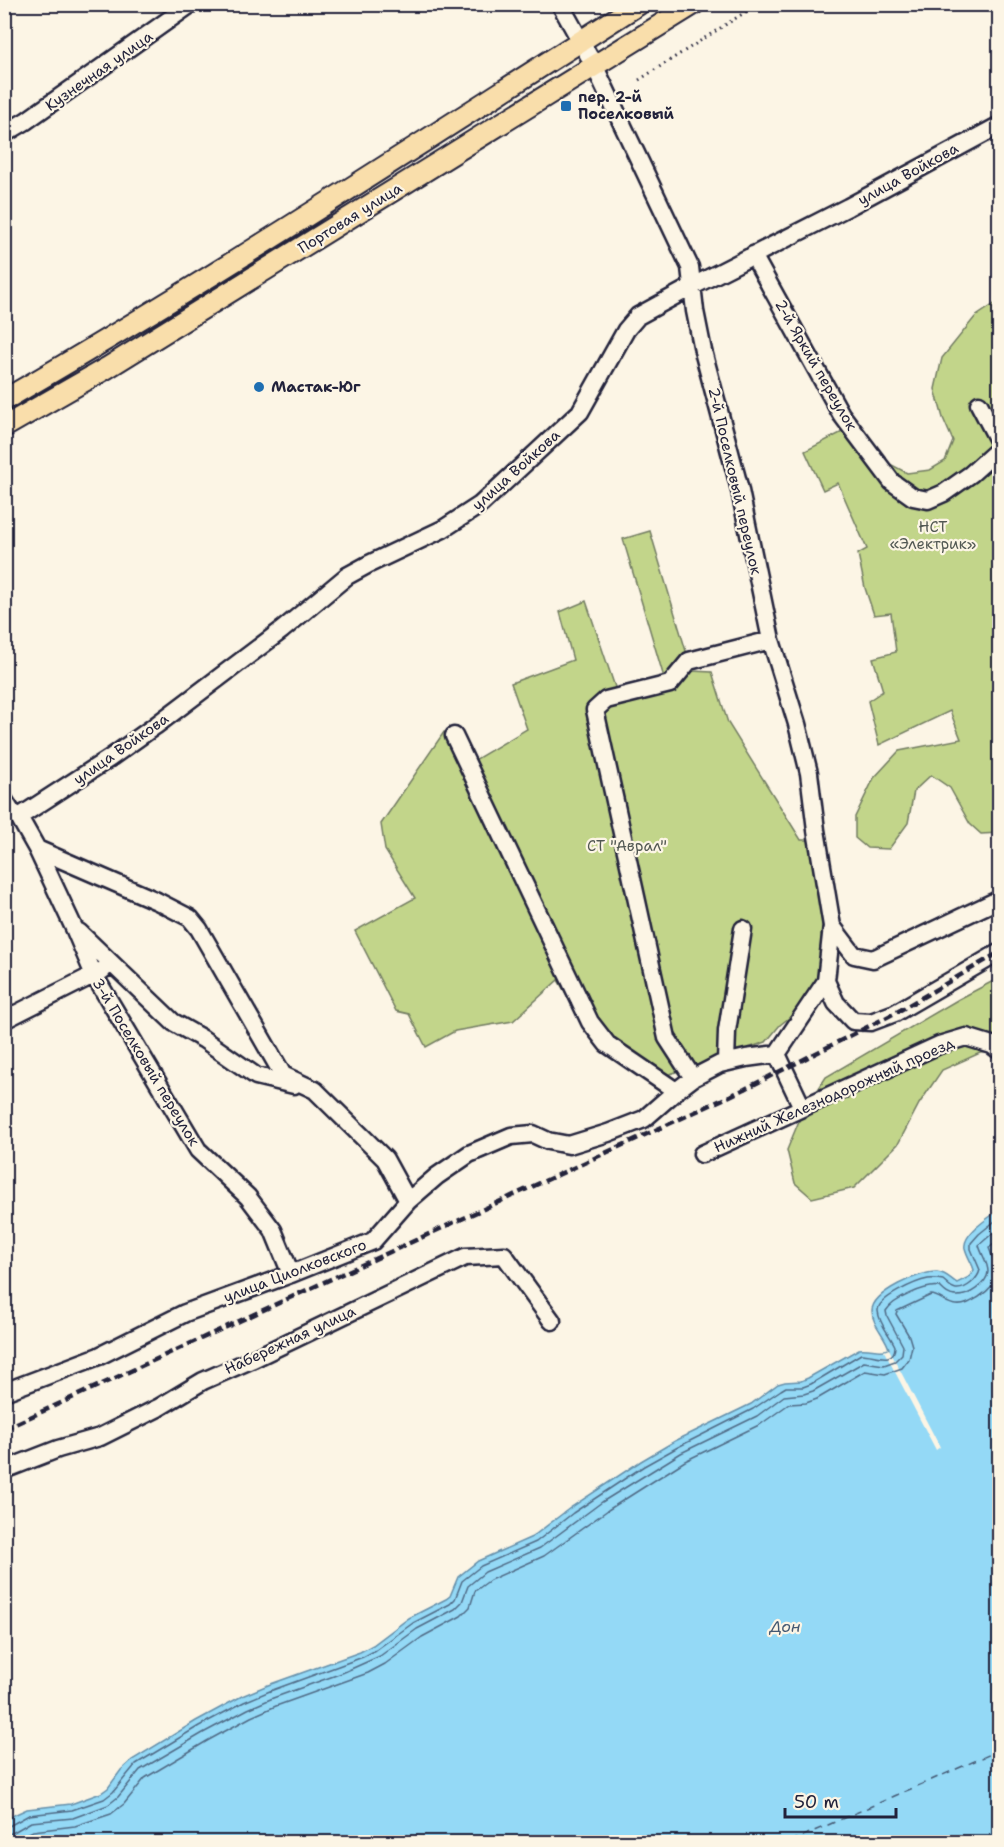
<svg xmlns="http://www.w3.org/2000/svg" width="1004" height="1847" font-family="'Shantell Sans',sans-serif">
<style>
.green{fill:#c2d58a;stroke:#727c62;stroke-width:1.5}
.water{fill:#94d9f6;stroke:#6690ab;stroke-width:1.5}
.pier{fill:#fcf5e5}
.lines{fill:none;stroke-linecap:round;stroke-linejoin:round}
.shore{stroke:#506b86;stroke-width:1.5}
.ferry{stroke:#445973;stroke-width:1.5;stroke-dasharray:8 6;stroke-linecap:butt}
.minor-casing{stroke:#22223b;stroke-width:21}
.major-casing{stroke:#22223b;stroke-width:24}
.path{stroke:#22223b;stroke-width:3;stroke-dasharray:1.5 4.5;stroke-linecap:butt}
.minor{stroke:#fcf5e5;stroke-width:16}
.major{stroke:#f9deab;stroke-width:20}
.rail{stroke:#22223b;stroke-width:4.5;stroke-dasharray:9 4.5;stroke-linecap:butt}
.poi-dot{fill:#1f6fb2;stroke:#fcf5e5;stroke-width:2}
.labels{text-anchor:middle;stroke-width:4.5;stroke-linejoin:round;paint-order:stroke}
.street-label{font-size:15px;fill:#22223b;stroke:#fcf5e5}
.poi-label{font-size:15px;font-weight:bold;fill:#22223b;stroke:#fcf5e5;text-anchor:start}
.park-label{font-size:15px;fill:#525853;stroke:#fcf5e5}
.water-label{font-size:16px;font-style:italic;fill:#445973;stroke:#fcf5e5}
</style>
<rect width="100%" height="100%" fill="#fcf5e5"/>
<filter id="ink" filterUnits="userSpaceOnUse"><feTurbulence type="fractalNoise" baseFrequency=".0167" numOctaves="2"/><feDisplacementMap in="SourceGraphic" scale="12" xChannelSelector="R" yChannelSelector="G"/><feConvolveMatrix kernelMatrix="1 2 1 2 8 2 1 2 1" color-interpolation-filters="sRGB"/></filter>
<g filter="url(#ink)">
<path class="green" d="M999 301V833L981 834 970 824 950 788 931 775 914 791 908 823 889 849 867 848 855 838V817L874 778 899 751 961 739 950 711 879 745 868 701 883 691 873 658 896 652 891 613 874 615 865 588 858 554 867 549 838 483 823 490 805 451 858 424 888 463 907 473 930 470 945 461 953 441 943 418 935 389 942 358 975 317Z
M650 531 692 671 712 672 728 723 801 840H811L823 903 819 994 780 1025 766 1042 649 1081 597 1046 558 980 513 1021 455 1031 426 1047 409 1014 396 1011 355 931 415 898 385 850 381 824 444 732H450L468 764 527 729 511 683 573 660 560 612 586 601 618 696 665 681 623 539Z
M999 978V1052L980 1053 942 1070 919 1104 898 1144 854 1188 812 1198 795 1183 787 1150 801 1116 826 1077 959 999Z"/>
<path class="water" d="M999 1210V1842H5V1822L14 1815 27 1809 71 1804 101 1793 108 1788 121 1770 132 1760 196 1721 242 1696 268 1685 360 1652 373 1645 409 1618 446 1599 450 1596 458 1577 478 1561 532 1537 570 1508 641 1461 675 1441 751 1404 778 1384 785 1382 801 1381 808 1378 859 1349C870 1347 878 1353 889 1349 886 1336 872 1325 872 1311 872 1292 921 1271 937 1272 947 1273 950 1279 957 1283L969 1277 974 1270C972 1263 967 1256 965 1248 962 1234 990 1217 999 1210Z"/>
<path class="pier" d="M889 1349 940 1447 936 1450 884 1351Z"/>
<g class="lines">
<path class="shore" d="M4 1826H9L29 1815 72 1810 104 1799 113 1792 136 1764 199 1726 244 1702 270 1691 363 1657 376 1650 413 1623 450 1604 455 1599 462 1581 481 1566 536 1542 573 1513 644 1466 678 1447 753 1409 781 1390 786 1387H803L811 1384 861 1354C872 1353 895 1366 895 1346 890 1335 879 1324 878 1311 877 1298 917 1281 928 1279 933 1278 938 1279 943 1280 947 1283 950 1288 956 1289 966 1290 978 1279 980 1270L971 1249V1243L979 1234 1000 1217
M4 1834 12 1833 31 1822 73 1818 108 1805 118 1797 140 1770 203 1733 248 1709 273 1698 342 1673 380 1656 417 1629 455 1609 462 1602 468 1586 485 1572 540 1548 602 1502 681 1453 757 1416 784 1396 804 1394 813 1391 864 1362 884 1365 895 1361 902 1354 903 1346 887 1316 886 1311C893 1299 927 1284 940 1287 945 1292 949 1296 956 1296 968 1297 987 1284 988 1272 988 1262 981 1254 979 1245L1000 1227
M11 1842 33 1831 75 1826 111 1814 124 1804 145 1778 207 1741 251 1717 276 1706 368 1673 385 1664 422 1637 461 1616 470 1607 475 1591 490 1580 544 1556 608 1510 685 1461 761 1424 789 1404 806 1403 817 1399 865 1371 885 1374 902 1368 909 1359 912 1346 909 1336 896 1314 897 1311 931 1295C940 1295 946 1305 957 1305 965 1306 972 1301 979 1297 1002 1282 998 1270 989 1248L1000 1239"/>
<path class="ferry" d="M789 1842 1000 1750"/>
<g class="minor-casing">
<path id="minor" d="M4 134 26 121 191 4
M753 255 841 414 892 482 913 497 928 500 944 493 971 474 1000 448
M979 404 1000 444
M454 736 590 1022 607 1044 676 1091
M4 800 11 811 19 817 37 849 74 928 94 975 198 1150 248 1197 273 1230 291 1274
M19 817 110 758 155 726 282 630 347 576 369 564 443 529 480 505 580 412 626 330 638 316 693 286 848 207 1000 125
M37 849 157 901 190 918 199 929 283 1075 315 1090 385 1159 408 1201
M832 926 854 955 873 959 1000 899
M79 932 173 1022 203 1039 256 1076 294 1085
M826 981 836 1003 853 1021 871 1022 895 1013 1000 952
M4 1020 103 970
M777 1054 802 1107
M726 1062 727 1031 743 929
M693 1078 667 1038 595 710 606 700 670 684 689 661 771 640
M702 1154 939 1045 966 1037 992 1045 1000 1051
M4 1392 99 1356 185 1313 291 1274 373 1241 408 1201 437 1176 469 1154 511 1136 533 1134 548 1141 569 1145 608 1133 644 1119 676 1091 693 1078 720 1064 746 1058 777 1054 826 981 832 926 816 830 809 773 797 724 771 640 739 486 703 351 695 311 690 267 595 67 560 4
M4 1470 58 1449 100 1437 158 1408 203 1381 251 1360 465 1257 504 1255 552 1321"/>
</g>
<g class="major-casing">
<path id="major" d="M4 400C220 275 428 138 639 4
M4 427 107 368 694 4"/>
</g>
<path class="path" d="M639 80 758 4"/>
<use href="#minor" class="minor"/>
<use href="#major" class="major"/>
<path class="rail" d="M4 1429 745 1089 897 1012 1000 952"/>
</g>
</g>
<g class="poi-dot">
<rect x="560" y="100" width="12" height="12" rx="3"/>
<circle cx="259" cy="387" r="6"/>
</g>
<g class="labels">
<g class="street-label">
<text transform="translate(99 71) rotate(-35)" y="5">Кузнечная улица</text>
<text transform="translate(908 174) rotate(-29)" y="5">улица Войкова</text>
<text transform="translate(350 218) rotate(-32)" y="5">Портовая улица</text>
<text transform="translate(816 365) rotate(60)" y="5">2-й Яркий переулок</text>
<text transform="translate(516 470) rotate(-42)" y="5">улица Войкова</text>
<text transform="translate(735 481) rotate(77)" y="5">2-й Поселковый переулок</text>
<text transform="translate(121 749) rotate(-35)" y="5">улица Войкова</text>
<text transform="translate(146 1062) rotate(59)" y="5">3-й Поселковый переулок</text>
<text transform="translate(834 1095) rotate(-24)" y="5">Нижний Железнодорожный проезд</text>
<text transform="translate(295 1271) rotate(-21)" y="5">улица Циолковского</text>
<text transform="translate(290 1340) rotate(-25)" y="5">Набережная улица</text>
</g>
<g class="poi-label">
<text x="578" y="102">пер. 2-й<tspan x="578" dy="17">Поселковый</tspan></text>
<text x="271" y="392">Мастак-Юг</text>
</g>
<g class="park-label">
<text x="933" y="532">НСТ<tspan x="933" dy="17">«Электрик»</tspan></text>
<text x="627" y="851">СТ "Аврал"</text>
</g>
<g class="water-label">
<text x="785" y="1632">Дон</text>
</g>
</g>
<rect width="1004" height="1847" fill="none" stroke="#fcf5e5" stroke-width="24"/>
<rect x="12" y="12" width="980" height="1823" fill="none" stroke="#22223b" stroke-width="2" filter="url(#ink)"/>
<path d="M785 1808v9h111v-9" fill="none" stroke="#22223b" stroke-width="3"/>
<text x="794" y="1808" font-size="18" fill="#22223b" stroke="#fcf5e5" stroke-width="4.5" paint-order="stroke">50 m</text>
</svg>
